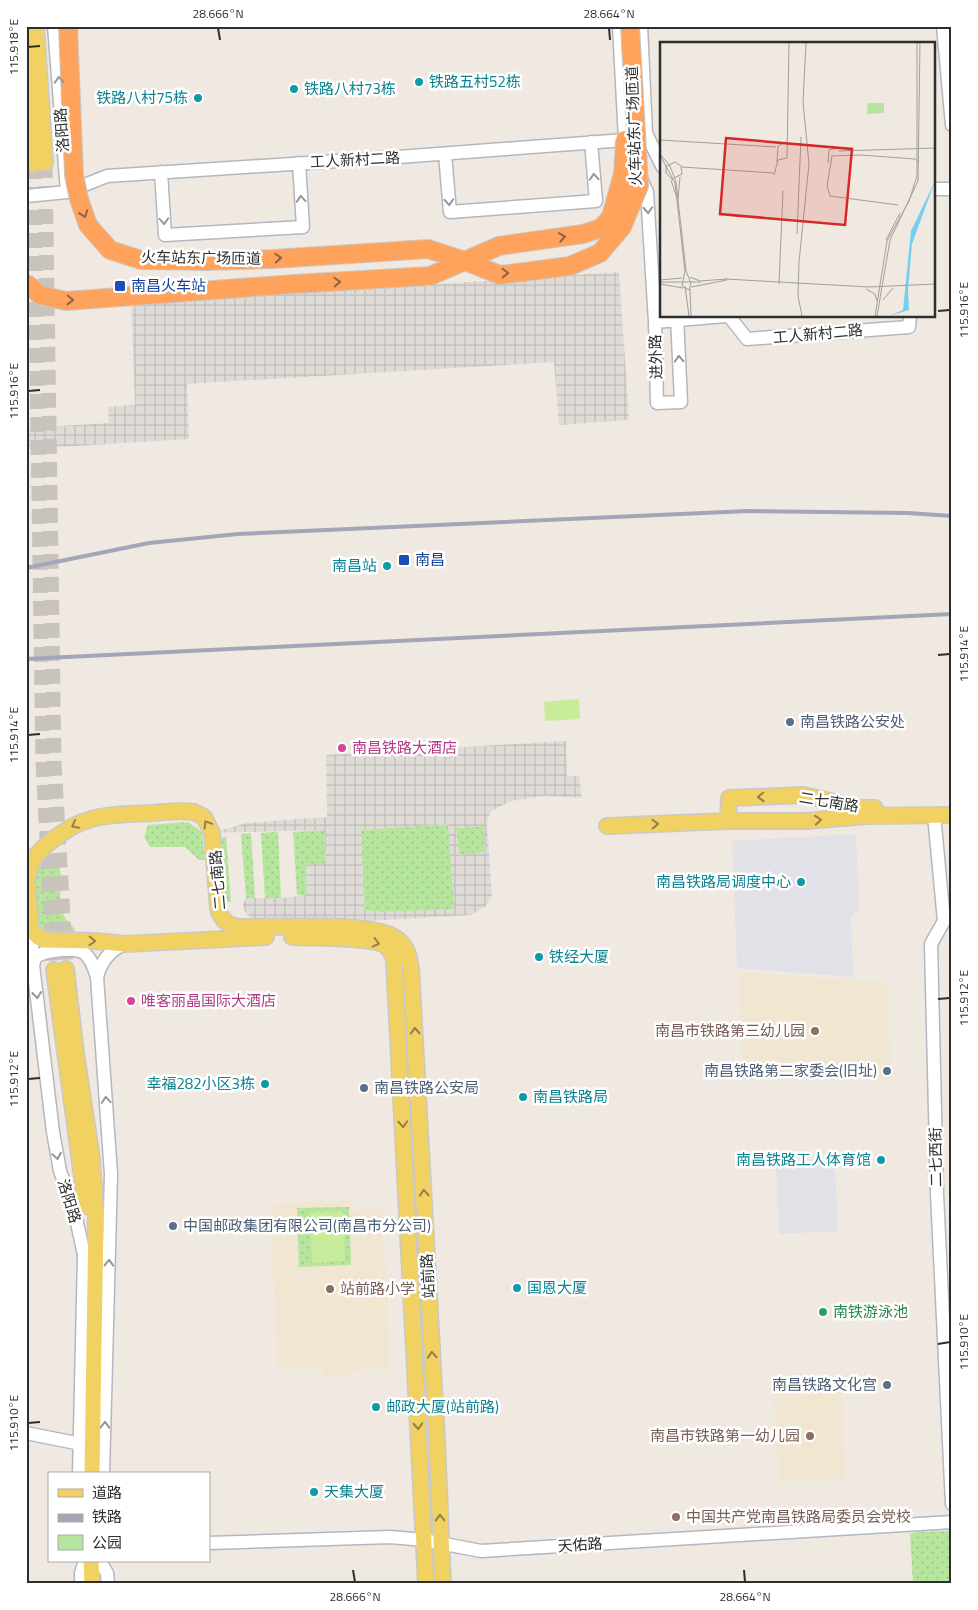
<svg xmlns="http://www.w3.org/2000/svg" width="978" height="1610" font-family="'Titillium Web','Noto Sans SC',sans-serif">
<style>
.industrial{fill:#e3e1e8}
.education{fill:#f0e6d1}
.green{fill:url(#green-dots)}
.pitch{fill:#c9ec9a}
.plaza{fill:url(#plaza-grid);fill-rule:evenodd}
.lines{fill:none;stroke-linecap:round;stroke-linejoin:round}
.major-tunnel{stroke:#c8c4bd;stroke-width:15;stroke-dasharray:15 8;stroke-linecap:butt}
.minor-casing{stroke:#b4b7c1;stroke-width:15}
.major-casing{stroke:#c9c9c9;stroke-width:18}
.minor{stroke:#fff;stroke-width:12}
.major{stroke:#f2d163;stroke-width:15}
.rail{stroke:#a3a6b8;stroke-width:4}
.highway-bridge-casing{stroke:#c9c9c9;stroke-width:20;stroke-linecap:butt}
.highway-bridge{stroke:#ffa35c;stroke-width:18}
.oneway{stroke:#969696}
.oneway2{stroke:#8c6343}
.oneway3{stroke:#908048}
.ticks{fill:none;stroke:#2e2e2e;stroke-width:2}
.culture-dot{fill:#0f9aa8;stroke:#fff;stroke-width:2}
.transit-dot{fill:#1a4fb4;stroke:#fff;stroke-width:2}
.service-dot{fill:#5c6f8a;stroke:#fff;stroke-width:2}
.hotel-dot{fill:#d1479c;stroke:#fff;stroke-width:2}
.education-dot{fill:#8d6e63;stroke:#fff;stroke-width:2}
.leisure-dot{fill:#2e9e5b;stroke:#fff;stroke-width:2}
.labels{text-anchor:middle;stroke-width:5;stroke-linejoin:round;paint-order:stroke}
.culture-label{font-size:15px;fill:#0d838f;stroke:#fff;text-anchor:start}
.street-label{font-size:15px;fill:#2e2e2e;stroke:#fff}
.transit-label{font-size:15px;fill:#164399;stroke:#fff;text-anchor:start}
.service-label{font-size:15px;fill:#4e5e75;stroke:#fff;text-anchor:start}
.hotel-label{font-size:15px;fill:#b23c85;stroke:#fff;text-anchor:start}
.education-label{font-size:15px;fill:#785e54;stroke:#fff;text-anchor:end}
.leisure-label{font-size:15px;fill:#27864d;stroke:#fff;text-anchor:start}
.inset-road{fill:none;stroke:#a29e99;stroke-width:1}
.view{fill:#d62828;fill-opacity:0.15;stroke:#d62828;stroke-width:2.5}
.inset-edge{fill:none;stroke:#2e2e2e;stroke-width:2.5}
.neatline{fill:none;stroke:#2e2e2e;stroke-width:2}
.ticks-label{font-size:12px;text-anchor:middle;fill:#2e2e2e}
</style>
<defs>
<pattern id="green-dots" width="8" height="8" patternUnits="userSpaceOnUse" patternTransform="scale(1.25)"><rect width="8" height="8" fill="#b6e59e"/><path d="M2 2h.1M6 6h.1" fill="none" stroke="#9dc588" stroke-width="1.8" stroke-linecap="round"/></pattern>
<pattern id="plaza-grid" width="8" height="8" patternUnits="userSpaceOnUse" patternTransform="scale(1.25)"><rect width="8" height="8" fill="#dfdcd8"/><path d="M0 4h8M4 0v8" fill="none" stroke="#c0bdba"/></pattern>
</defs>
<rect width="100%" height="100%" fill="#efe9e1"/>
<path class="industrial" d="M856 834 859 909 851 917 853 977 737 968 732 841Z
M835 1165 838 1231 779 1234 776 1167Z"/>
<path class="education" d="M738 972 887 983 891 1079 744 1080Z
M352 1200V1210L383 1209 390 1368 356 1370V1374L324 1376 323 1367 277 1368 271 1207 278 1203Z
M841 1390 846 1478 779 1482 774 1394Z"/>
<path class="green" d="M188 822 202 832 205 860H199L185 847H150L144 837 148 825Z
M449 824 454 910 380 912 364 910 361 830Z
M483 826 485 852 459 855 456 828Z
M324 830 326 863 307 895H297L293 832Z
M278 832 281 898 265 899 261 833Z
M251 833 255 898H246L241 834Z
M226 837 231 902H221L217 838Z
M47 857C70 866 57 887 61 906 62 916 68 922 75 929L74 936 51 938C48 935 43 931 41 927 33 912 34 876 39 860Z
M349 1207 351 1265 299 1267 297 1208Z
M948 1531 952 1532V1584H913L910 1534 917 1532Z"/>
<path class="pitch" d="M579 699 580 719 545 721 544 702Z
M343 1211 345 1261 312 1263 310 1212Z"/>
<path class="plaza" d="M619 272 629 420 559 425 554 362 187 384 189 439 26 449V428L109 423 108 407 135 405 131 296 182 301Z
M566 741 567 776H579L582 798 544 796 511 801 491 811 487 822 492 897 484 908 470 915 350 922H260L248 915 244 910 243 904 246 898H281L307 895 305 865 326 863 324 830 212 833 246 823 327 817 326 755ZM448 824 454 909 380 912 364 910 361 830ZM483 826 485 852 459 855 456 828Z"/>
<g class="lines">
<path class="major-tunnel" d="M45 163 54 763 66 969
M34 164 43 763 54 970"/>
<g class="minor-casing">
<path id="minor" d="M619 26 625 140 628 147
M641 26 646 133 662 166
M943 26 952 125
M445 154 450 212 596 201 591 142
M161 172 165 235 303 227 299 163
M640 177 647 192 655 322 657 403 681 402 677 316
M934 189H952
M67 192 107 176 398 157 625 140 646 133
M26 196 67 192 54 26
M729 316 747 339 909 327 910 316
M655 322 726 316
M934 815 944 921 931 944 937 1194 952 1504
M31 929 33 965 53 1132 60 1171 74 1209 84 1255 79 1474
M33 965 35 958C43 950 75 947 84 953 92 959 94 969 97 977
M26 1433 86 1445
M103 1474 111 1174 97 977C101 961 110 950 125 944
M209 1543 390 1537 424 1540 481 1551 952 1522
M100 1561 107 1573 108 1584
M81 1584V1573L85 1561"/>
</g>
<g class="major-casing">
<path id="major" d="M36 26 45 163
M26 52 34 164
M728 821 729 798 803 795 861 808H875
M607 826 728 821H806L867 816 952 815
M26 871 31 929 38 937 45 940 95 941 125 944 266 937
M28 876C30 860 38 852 50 842 84 813 110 815 152 813 166 812 180 810 194 812L204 817 212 833 218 908C221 920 227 925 239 927 273 928 372 921 396 938 407 945 409 957 411 968L437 1440 443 1584
M292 937C312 938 366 937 383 944 389 947 392 953 394 960L426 1584
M66 969 76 1053 92 1159 96 1217 92 1474
M54 970 86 1206
M91 1561 92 1584"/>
</g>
<use href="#minor" class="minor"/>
<use href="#major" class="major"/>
<path class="rail" d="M26 568 149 543 238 534 748 511 908 513 952 516
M26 659 952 614"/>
<g class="highway-bridge-casing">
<path id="highway-bridge" d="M68 26 74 175 79 199 88 225 110 250 141 260 207 261 273 259 428 249 465 261 500 275 570 266 600 253 622 227 639 186 630 26
M26 283 40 295 66 301 295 284 430 276 499 246 583 234 601 228 611 217 623 174 625 140"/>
</g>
<use href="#highway-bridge" class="highway-bridge"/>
</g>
<defs><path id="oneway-chevron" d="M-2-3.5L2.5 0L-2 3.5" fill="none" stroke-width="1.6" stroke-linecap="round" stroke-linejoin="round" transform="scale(1.25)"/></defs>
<g class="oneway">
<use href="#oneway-chevron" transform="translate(59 80) rotate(-94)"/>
<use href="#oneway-chevron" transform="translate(594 177) rotate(-94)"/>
<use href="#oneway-chevron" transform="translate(301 199) rotate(-94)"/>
<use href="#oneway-chevron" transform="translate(449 202) rotate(86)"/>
<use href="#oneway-chevron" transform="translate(648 210) rotate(87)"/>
<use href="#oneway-chevron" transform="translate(164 221) rotate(86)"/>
<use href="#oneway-chevron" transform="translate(679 359) rotate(-93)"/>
<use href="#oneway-chevron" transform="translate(37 995) rotate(83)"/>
<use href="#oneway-chevron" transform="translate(106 1100) rotate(-94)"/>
<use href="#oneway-chevron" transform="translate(57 1156) rotate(80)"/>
<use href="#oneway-chevron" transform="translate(109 1263) rotate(-89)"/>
<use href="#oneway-chevron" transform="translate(105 1425) rotate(-89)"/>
</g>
<g class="oneway2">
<use href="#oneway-chevron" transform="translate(84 214) rotate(70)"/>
<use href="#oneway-chevron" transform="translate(562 237) rotate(-9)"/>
<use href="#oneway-chevron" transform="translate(278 258) rotate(-3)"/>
<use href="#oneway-chevron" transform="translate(505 273) rotate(-2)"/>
<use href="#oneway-chevron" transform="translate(337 282) rotate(-3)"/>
<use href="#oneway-chevron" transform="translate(70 300) rotate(1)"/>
</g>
<g class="oneway3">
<use href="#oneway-chevron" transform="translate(761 797) rotate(178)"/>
<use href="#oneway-chevron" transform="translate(818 820) rotate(-5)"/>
<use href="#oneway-chevron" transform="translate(207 824) rotate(-122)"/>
<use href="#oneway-chevron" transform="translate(655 824) rotate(-2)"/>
<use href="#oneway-chevron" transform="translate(75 825) rotate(152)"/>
<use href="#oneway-chevron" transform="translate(92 941) rotate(2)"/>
<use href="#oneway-chevron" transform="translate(376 943) rotate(14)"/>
<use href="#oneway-chevron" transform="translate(415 1031) rotate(-93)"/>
<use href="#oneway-chevron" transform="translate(403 1124) rotate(87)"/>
<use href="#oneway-chevron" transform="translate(424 1193) rotate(-93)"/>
<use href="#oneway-chevron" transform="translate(432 1355) rotate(-93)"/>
<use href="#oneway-chevron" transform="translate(418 1426) rotate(87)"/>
<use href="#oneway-chevron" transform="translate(440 1518) rotate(-92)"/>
</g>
<path class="ticks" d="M218 28 220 40M609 28 610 40M28 47 40 46M938 311 950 310M28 391 40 390M938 655 950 654M28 735 40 734M938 999 950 998M28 1079 40 1078M938 1344 950 1342M28 1423 40 1422M353 1570 355 1582M744 1570 745 1582"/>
<g class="culture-dot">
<circle cx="419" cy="82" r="5"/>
<circle cx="294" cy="89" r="5"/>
<circle cx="198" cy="98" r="5"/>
<circle cx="387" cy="566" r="5"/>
<circle cx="801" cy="882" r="5"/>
<circle cx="539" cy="957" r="5"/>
<circle cx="265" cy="1084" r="5"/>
<circle cx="523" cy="1097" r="5"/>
<circle cx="881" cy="1160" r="5"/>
<circle cx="517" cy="1288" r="5"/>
<circle cx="376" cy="1407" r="5"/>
<circle cx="314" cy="1492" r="5"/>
</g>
<g class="transit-dot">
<rect x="114" y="280" width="12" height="12" rx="2.5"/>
<rect x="398" y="554" width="12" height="12" rx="2.5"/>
</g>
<g class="service-dot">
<circle cx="790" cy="722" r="5"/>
<circle cx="887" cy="1071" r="5"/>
<circle cx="364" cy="1088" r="5"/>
<circle cx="173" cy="1226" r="5"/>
<circle cx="887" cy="1385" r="5"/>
</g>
<g class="hotel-dot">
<circle cx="342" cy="748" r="5"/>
<circle cx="131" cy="1001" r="5"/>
</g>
<g class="education-dot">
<circle cx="815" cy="1031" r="5"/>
<circle cx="330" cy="1289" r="5"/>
<circle cx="810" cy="1436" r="5"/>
<circle cx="676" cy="1517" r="5"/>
</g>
<circle class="leisure-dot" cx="823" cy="1312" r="5"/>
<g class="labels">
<g class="culture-label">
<text x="429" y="87">铁路五村52栋</text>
<text x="304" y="94">铁路八村73栋</text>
<text x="188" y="103" text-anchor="end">铁路八村75栋</text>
<text x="377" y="571" text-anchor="end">南昌站</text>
<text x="791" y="887" text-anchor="end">南昌铁路局调度中心</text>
<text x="549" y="962">铁经大厦</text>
<text x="255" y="1089" text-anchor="end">幸福282小区3栋</text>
<text x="533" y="1102">南昌铁路局</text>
<text x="871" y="1165" text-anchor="end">南昌铁路工人体育馆</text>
<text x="527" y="1293">国恩大厦</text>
<text x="386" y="1412">邮政大厦(站前路)</text>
<text x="324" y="1497">天集大厦</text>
</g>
<g class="street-label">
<text transform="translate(634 126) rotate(-92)" y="5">火车站东广场匝道</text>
<text transform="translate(62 130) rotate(-94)" y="5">洛阳路</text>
<text transform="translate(355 160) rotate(-3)" y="5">工人新村二路</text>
<text transform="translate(201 258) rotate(1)" y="5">火车站东广场匝道</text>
<text transform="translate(818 334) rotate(-5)" y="5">工人新村二路</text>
<text transform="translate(656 357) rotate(-92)" y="5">进外路</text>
<text transform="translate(829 802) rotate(9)" y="5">二七南路</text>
<text transform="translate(218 880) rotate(-95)" y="5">二七南路</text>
<text transform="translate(936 1157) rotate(-91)" y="5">二七西街</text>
<text transform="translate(69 1201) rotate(73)" y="5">洛阳路</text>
<text transform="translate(428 1276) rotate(-93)" y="5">站前路</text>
<text transform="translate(580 1545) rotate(-4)" y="5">天佑路</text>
</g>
<g class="transit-label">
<text x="131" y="291">南昌火车站</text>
<text x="415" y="565">南昌</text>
</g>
<g class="service-label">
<text x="800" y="727">南昌铁路公安处</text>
<text x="877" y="1076" text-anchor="end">南昌铁路第二家委会(旧址)</text>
<text x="374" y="1093">南昌铁路公安局</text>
<text x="183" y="1231">中国邮政集团有限公司(南昌市分公司)</text>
<text x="877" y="1390" text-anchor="end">南昌铁路文化宫</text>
</g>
<g class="hotel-label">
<text x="352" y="753">南昌铁路大酒店</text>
<text x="141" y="1006">唯客丽晶国际大酒店</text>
</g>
<g class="education-label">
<text x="805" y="1036">南昌市铁路第三幼儿园</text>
<text x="340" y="1294" text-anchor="start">站前路小学</text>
<text x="800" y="1441">南昌市铁路第一幼儿园</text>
<text x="686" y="1522" text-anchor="start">中国共产党南昌铁路局委员会党校</text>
</g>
<g class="leisure-label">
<text x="833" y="1317">南铁游泳池</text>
</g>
</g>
<g transform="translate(660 42)">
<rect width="275" height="275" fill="#efe9e1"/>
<path d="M208 61H224V71L207 72Z" fill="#b6e59e"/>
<path d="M275 139 252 202 248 248 249 268 229 274 243 268 251 189Z" fill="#75cff0"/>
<path class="inset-road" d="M0 98 116 105M179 109 275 106M0 112 10 124 16 140 26 229 31 241 29 248 22 244 25 229 15 141 0 113M117 120 118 104 125 100M168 121 169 108 177 106M6 123V131L13 138M7 124 15 120 21 124 22 132 14 136M22 125 114 131M114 133 118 118 127 116 129 1M11 138 17 156M18 157 20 135M238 163 170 154 167 144 172 114 201 113 255 117 259 120M137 192 141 95M226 198 240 171M30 235 40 239 67 237M65 237 209 245 275 242M0 238 22 236M0 240H41M0 242 23 246M119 242 123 149M25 244 29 274M31 245 67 238M30 247 31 274M206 247 215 252 217 259M223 258 233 246M142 274 138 254 139 220 149 122 143 60 146 1M215 274 227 199 249 159 257 134V1M217 274 230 198 258 139 260 1"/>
<path class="view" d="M66 96 192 107 185 183 60 172Z"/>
<rect width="275" height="275" class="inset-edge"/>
</g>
<rect width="978" height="1610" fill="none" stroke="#ffffff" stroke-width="55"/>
<rect x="48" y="1472" width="162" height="90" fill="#ffffff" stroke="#ababab"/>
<rect x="58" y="1489" width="25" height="8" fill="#f2d163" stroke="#ababab"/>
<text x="92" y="1498" font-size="15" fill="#2e2e2e">道路</text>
<rect x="58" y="1514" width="25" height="8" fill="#a3a6b8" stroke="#ababab"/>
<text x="92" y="1522" font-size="15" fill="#2e2e2e">铁路</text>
<rect x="58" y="1535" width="25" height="15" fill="#b6e59e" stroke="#ababab"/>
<text x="92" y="1548" font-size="15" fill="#2e2e2e">公园</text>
<rect x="28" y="28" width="922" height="1554" class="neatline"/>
<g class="ticks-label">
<text x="218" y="18">28.666°N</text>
<text x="609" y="18">28.664°N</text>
<text transform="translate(14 47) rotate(-90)" y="4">115.918°E</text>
<text transform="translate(964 310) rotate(-90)" y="4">115.916°E</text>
<text transform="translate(14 391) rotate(-90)" y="4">115.916°E</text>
<text transform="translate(964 654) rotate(-90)" y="4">115.914°E</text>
<text transform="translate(14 735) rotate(-90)" y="4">115.914°E</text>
<text transform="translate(964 998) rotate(-90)" y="4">115.912°E</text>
<text transform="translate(14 1079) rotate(-90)" y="4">115.912°E</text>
<text transform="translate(964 1342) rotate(-90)" y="4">115.910°E</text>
<text transform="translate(14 1423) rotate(-90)" y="4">115.910°E</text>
<text x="355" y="1601">28.666°N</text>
<text x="745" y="1601">28.664°N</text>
</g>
</svg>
